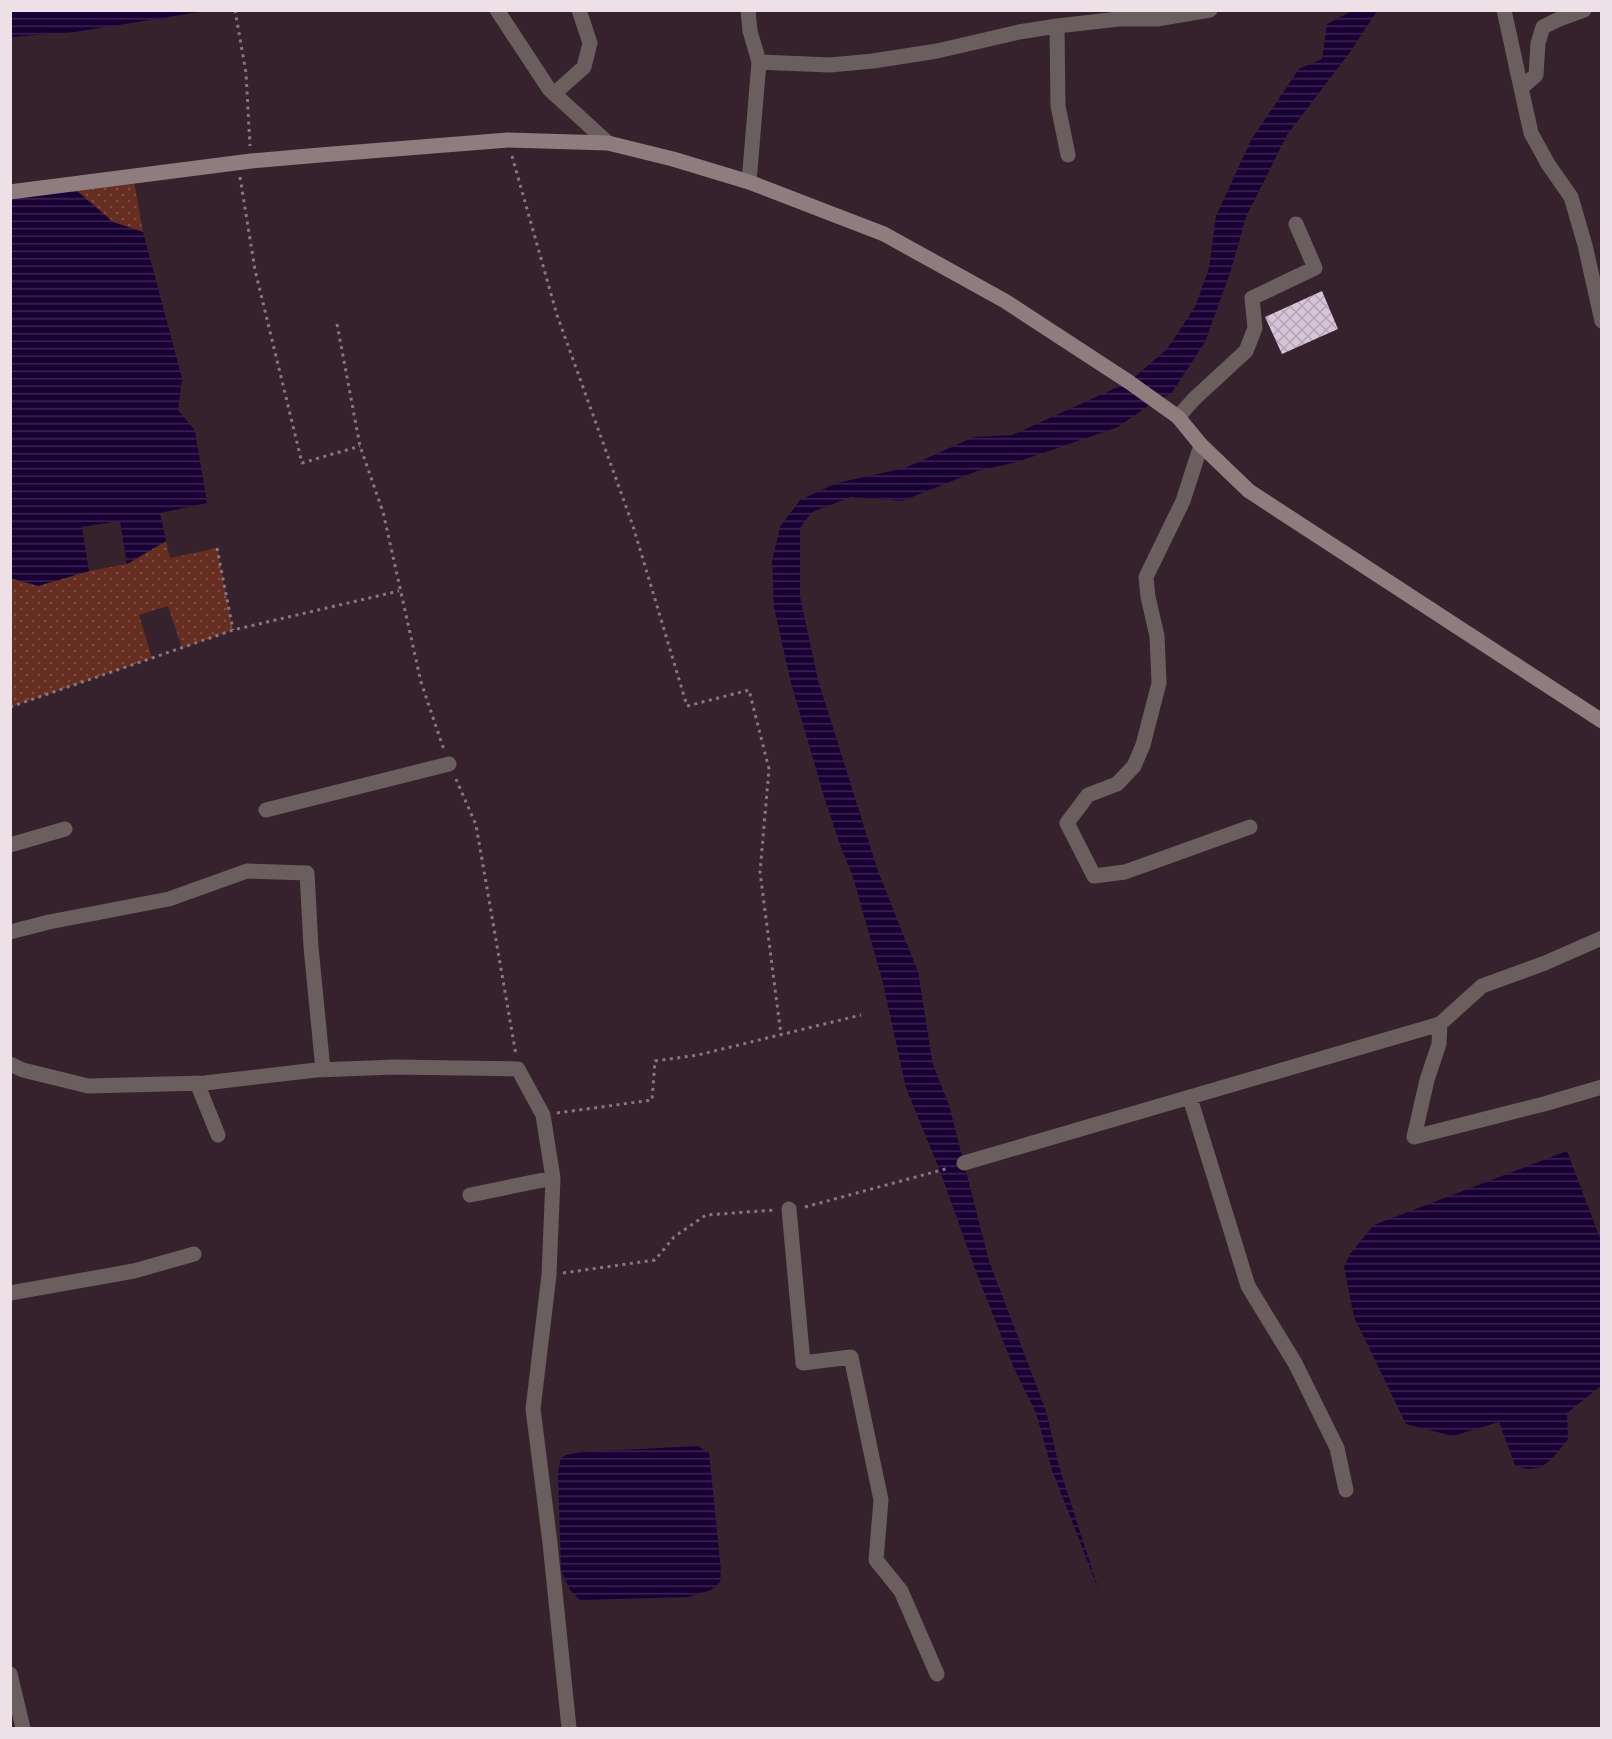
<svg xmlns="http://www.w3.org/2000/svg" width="1612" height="1739" font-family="Barlow,sans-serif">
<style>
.grass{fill:url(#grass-dots)}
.water{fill:url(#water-rules)}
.building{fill:url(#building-cross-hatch)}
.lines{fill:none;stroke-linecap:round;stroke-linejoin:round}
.path{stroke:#86767f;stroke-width:3;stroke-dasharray:3 4.5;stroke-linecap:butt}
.street{stroke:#6a5e5f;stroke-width:15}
.secondary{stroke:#8e7c7e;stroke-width:15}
</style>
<defs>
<pattern id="grass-dots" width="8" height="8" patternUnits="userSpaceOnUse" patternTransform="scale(1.5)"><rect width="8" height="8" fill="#652e21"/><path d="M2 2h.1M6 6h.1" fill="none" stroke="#7b4c41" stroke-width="1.8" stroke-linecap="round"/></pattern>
<pattern id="water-rules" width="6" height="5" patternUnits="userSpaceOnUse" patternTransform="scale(1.5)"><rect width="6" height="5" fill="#180035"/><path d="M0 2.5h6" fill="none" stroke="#3a2552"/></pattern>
<pattern id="building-cross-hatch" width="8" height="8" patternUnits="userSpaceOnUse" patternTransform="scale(1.5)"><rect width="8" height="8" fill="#d6c4d8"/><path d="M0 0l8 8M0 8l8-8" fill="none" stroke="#b2a4b3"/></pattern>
</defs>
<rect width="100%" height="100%" fill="#35222c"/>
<path class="grass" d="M133 175 143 232 113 222 69 184Z
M166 541 170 558 217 548 233 630 182 648 168 606 139 615 152 658 11 707 10 578 38 586 89 571 127 564Z"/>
<path class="water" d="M10 11 11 10 205 11 75 32 12 37Z
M1352 11H1377L1350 52 1287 135 1246 217 1231 270 1205 342 1171 394 1155 401 1118 427 1017 462 977 471 902 501 851 497 812 512 800 528V597L818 680 878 871 918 972 933 1065 949 1105 989 1261 1046 1411 1059 1466 1099 1591 1052 1470 1036 1413 1013 1366 977 1274 940 1171 906 1088 883 983 853 877 839 842 823 793 791 683 774 607 772 561 780 527 800 500 837 483 905 468 974 437 1012 435 1129 382 1167 349 1195 307 1209 268 1216 216 1251 140 1299 69 1322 59 1327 24Z
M69 184 113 222 143 232 182 378 178 410 195 431 207 503 160 513 166 541 127 564 120 521 82 527 89 571 38 586 11 578 10 192Z
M1567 1151 1601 1241V1386L1567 1413 1568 1439C1554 1457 1540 1478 1515 1465L1499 1422 1453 1436 1406 1424 1354 1317 1344 1267 1350 1254 1374 1225Z
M698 1446 709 1453 721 1571 720 1582 711 1590 688 1597 580 1600 570 1590 561 1571 558 1472 561 1458 566 1455 582 1452Z"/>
<path class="building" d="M1322 291 1338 329 1282 354 1265 317Z"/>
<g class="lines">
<path class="path" d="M235 10 246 73 250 146
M512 156 557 315 633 526 687 706 749 690 769 769 760 872 781 1035
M240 177 255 270 302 463 360 446
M337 324 360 446 383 512 421 682 444 750
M217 548 233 630
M10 707 233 630 399 591
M456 779 476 825 516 1055
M557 1113 652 1100 655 1061 698 1055 861 1015
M805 1207 949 1168
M563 1273 655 1260 674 1237 706 1215 775 1210"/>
<path class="street" d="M497 10 549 89 608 143
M748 10 750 31 759 62
M1504 10 1521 88
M1584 10 1557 20 1543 27 1538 43 1536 75 1521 88 1531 133 1548 164 1571 197 1585 245 1602 321
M1057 26 1058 106 1068 155
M554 94 584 67 590 43 579 10
M749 182 759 62 830 65 873 61 937 51 1019 32 1057 26 1119 19H1157L1210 10
M1178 417 1194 399 1246 351 1255 328 1252 298 1315 268 1296 224
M1201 445 1183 501 1146 577 1148 597 1157 636 1159 683 1143 745 1134 766 1117 784 1088 795 1067 823 1094 876 1125 872 1250 827
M266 810 449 764
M10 845 65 829
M10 932 49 922 169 899 247 871 307 873 311 947 323 1070
M1440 1024 1439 1044 1427 1080 1414 1137 1544 1104 1602 1087
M10 1064 23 1070 88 1086 205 1083 316 1070 395 1067 518 1069 543 1115 553 1178 549 1275 533 1409 550 1543 569 1728
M197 1083 218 1135
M1190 1098 1248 1286 1295 1363 1337 1448 1346 1490
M964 1163 1440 1024 1482 986 1545 963 1602 938
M470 1195 553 1178
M789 1209 803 1363 851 1357 881 1500 876 1560 901 1591 937 1674
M10 1293 134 1271 194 1254
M10 1674 23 1728"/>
<path class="secondary" d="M10 192 251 161 320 155 508 140 608 143 673 159 749 182 884 234 1005 301 1129 382 1178 417 1201 445 1249 491 1602 721"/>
</g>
<rect width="1612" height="1739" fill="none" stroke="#ede0e7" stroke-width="24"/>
</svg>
